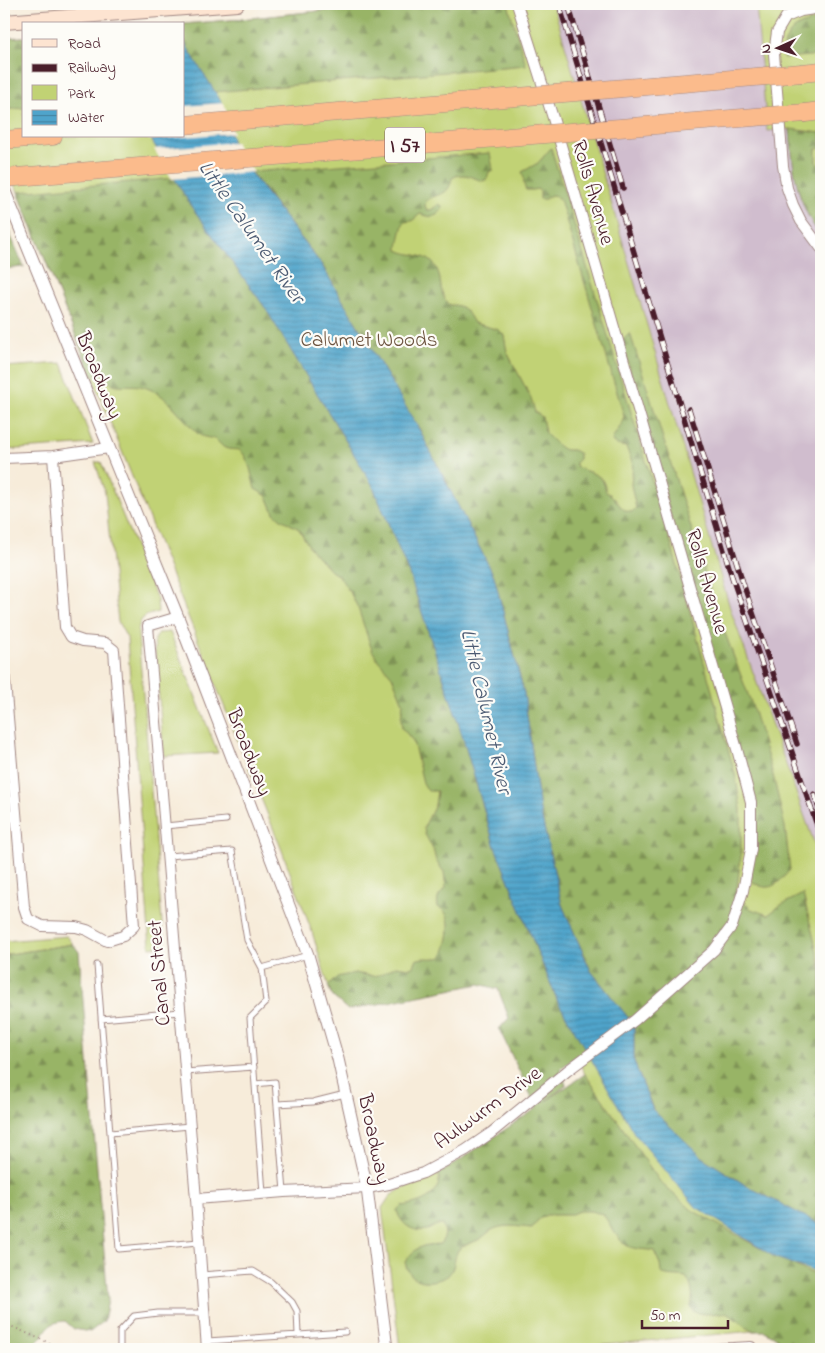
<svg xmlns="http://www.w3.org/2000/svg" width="825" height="1353" font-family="'Indie Flower',sans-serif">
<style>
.industrial{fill:#d0bdce}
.green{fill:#c1d274;stroke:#867850}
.forest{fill:url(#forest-firs);stroke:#716a48}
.water{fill:url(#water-rules);stroke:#4c627b}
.pier{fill:#f7ecda}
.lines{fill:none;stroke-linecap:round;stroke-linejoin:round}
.service-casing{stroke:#a08682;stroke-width:7}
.minor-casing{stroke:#a08682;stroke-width:12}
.tertiary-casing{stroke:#a08682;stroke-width:13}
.secondary-casing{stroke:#a08682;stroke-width:16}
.motorway-casing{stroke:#a08682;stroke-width:19}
.path{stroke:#a08682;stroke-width:2;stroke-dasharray:1 4;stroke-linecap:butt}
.service{stroke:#fff;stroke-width:5}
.minor{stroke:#fff;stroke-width:10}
.tertiary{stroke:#fff;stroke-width:11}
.secondary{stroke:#fde4d1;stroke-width:14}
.motorway{stroke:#fbbb8c;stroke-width:18}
.rail-casing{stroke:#4a1f2b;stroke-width:5.5}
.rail{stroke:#fdfcf7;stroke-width:4;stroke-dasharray:11;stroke-linecap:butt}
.motorway-bridge-casing{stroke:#a08682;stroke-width:19;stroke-linecap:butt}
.motorway-bridge{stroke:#fbbb8c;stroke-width:18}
.labels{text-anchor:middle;stroke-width:4.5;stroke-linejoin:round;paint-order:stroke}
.shield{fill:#fdfcf7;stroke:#806168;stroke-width:1}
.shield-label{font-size:20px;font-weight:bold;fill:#4a1f2b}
.street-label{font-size:21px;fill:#4a1f2b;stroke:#fdfcf7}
.park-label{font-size:21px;fill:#6e5541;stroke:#fdfcf7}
.water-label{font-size:22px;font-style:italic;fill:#4c5b73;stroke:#fdfcf7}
</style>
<defs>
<pattern id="forest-firs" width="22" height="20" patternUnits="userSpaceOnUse" patternTransform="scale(1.25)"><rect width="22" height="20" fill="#98b466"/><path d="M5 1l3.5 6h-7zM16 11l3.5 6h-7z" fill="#7e9254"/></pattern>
<pattern id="water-rules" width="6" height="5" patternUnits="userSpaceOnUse" patternTransform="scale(1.25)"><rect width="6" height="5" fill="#4fa4cb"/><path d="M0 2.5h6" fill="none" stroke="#4485a5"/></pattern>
</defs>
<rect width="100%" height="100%" fill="#fdfcf7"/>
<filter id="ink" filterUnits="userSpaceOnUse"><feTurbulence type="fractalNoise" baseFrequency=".02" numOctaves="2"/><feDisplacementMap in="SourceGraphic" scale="10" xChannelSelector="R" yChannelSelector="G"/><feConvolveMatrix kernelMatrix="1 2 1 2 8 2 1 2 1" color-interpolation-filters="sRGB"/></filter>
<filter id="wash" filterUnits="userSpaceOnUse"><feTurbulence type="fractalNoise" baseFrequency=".0096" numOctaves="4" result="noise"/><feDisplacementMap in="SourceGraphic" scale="20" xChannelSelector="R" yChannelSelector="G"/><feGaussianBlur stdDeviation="1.12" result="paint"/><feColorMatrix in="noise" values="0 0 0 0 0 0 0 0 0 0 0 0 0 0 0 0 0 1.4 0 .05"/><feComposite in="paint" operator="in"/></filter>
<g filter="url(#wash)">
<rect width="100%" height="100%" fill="#f7ecda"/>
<path class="industrial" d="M553 4H756L767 130 790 129 792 157 800 198 808 217 821 236V862L730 608Z"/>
<path class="green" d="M395 4H553L730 608 821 862V1349H795L764 1330 560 1349H400L382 1208 390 1196 404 1187 439 1174 501 1134 585 1074 522 955 331 994 312 932 281 848 18 192 4 158V38L24 37V136H184V24C254 19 325 9 395 4Z
M756 4H821V236C796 203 793 169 790 129L767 131Z
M62 363 93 444 4 450V367Z
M95 462H101L157 599 158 612C143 616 139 618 138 634L164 946 150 947 127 638 118 622 105 493Z
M170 632 218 753 164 756 154 640 159 633Z
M67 936 73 944 4 955V941Z"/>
<path class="forest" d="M395 4H508L526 65 214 92 184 42V24C254 19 325 9 395 4Z
M821 20V55L783 58C783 32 796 23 821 20Z
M24 37V108L4 110V38Z
M790 129 821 133V148L816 149V162L821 167V236C796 203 793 169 790 129Z
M551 148 672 547 735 774 741 809V855L736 896 751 909 768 915 781 905 803 894 821 968V1225L747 1186 703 1158 650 1110 653 1109 634 1062V1025L591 971 562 905 540 810 524 693 494 576 419 429 321 264 251 172 490 153 493 170 489 172 487 179 483 181C472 178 464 171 452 178 448 198 440 191 426 201L425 206 427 210H431L439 204 442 206V210C434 219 431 217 420 214L412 221 404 222C402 226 398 244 398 250 409 256 422 253 432 262 445 275 436 294 450 305 464 304 468 313 474 323L499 330 504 335 507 352 531 398 535 412 542 417 545 433 558 446 565 450H573L579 453V459L576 462V466C585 473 601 472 604 484 605 486 605 489 606 492 618 497 619 512 632 512L636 508 631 485 633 464 626 447 617 445 612 441C614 433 621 429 624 416L562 206C560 199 559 196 551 195L545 199H540V191L537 189 532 190H526C522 183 525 178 522 172L538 163Z
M175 178 191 206 264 306 372 484 410 576 459 725 495 847 558 1002 586 1049 560 1069 566 1085 546 1101 585 1074 661 1183 692 1210 758 1247 808 1272 821 1276V1349H795L765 1331H754L726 1313 704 1314 694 1312 691 1306C694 1296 692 1285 686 1277 677 1275 669 1277 661 1273L660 1264 654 1251C647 1249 641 1250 634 1248 619 1246 611 1225 603 1214L590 1211H579L569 1215H546L538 1220 532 1228C517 1227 503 1223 490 1231 486 1234 482 1238 478 1240 472 1243 465 1244 460 1248 453 1255 456 1266 450 1273 448 1277 441 1279 437 1280 421 1284 408 1278 405 1262 416 1246 422 1245 440 1244 446 1236 446 1233 442 1225 435 1224 433 1228 427 1230 413 1233 400 1224 397 1210L401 1206C418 1204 442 1197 439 1174L537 1108 499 1029 509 1018 498 989 479 984 348 1010 333 997 328 986 337 977 355 973 371 976 379 975 396 966 410 968 414 966 416 960C424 956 432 960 442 957 448 943 456 914 438 907 436 897 440 894 446 888L444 872 436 861 433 849 425 834 424 827 435 805 437 791H428L423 783 413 741 402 728 401 719 403 703 392 676 378 660 372 650 358 608 351 594 339 576 331 571 310 548 299 529 281 519 274 513 267 496 255 489 250 468 245 456 240 450C235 449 229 450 225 448 221 446 219 442 216 440 209 436 204 440 195 431 180 416 169 396 147 388 137 384 127 386 117 385 107 383 102 375 92 376L18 192Z
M4 220 24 267 4 269Z
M630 333 720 620 752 705 773 775 785 827 790 870C778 883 771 894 753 882L749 867 751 803 622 341Z
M73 944 79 952 108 1300 104 1321 90 1332 74 1329 65 1321C46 1323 49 1329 38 1341 30 1349 15 1349 4 1349V955Z"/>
<path class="water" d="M184 42 222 103 236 154 321 264 419 429 494 576 524 693 540 810 562 905 591 971 634 1025V1062L653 1110 703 1158 747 1186 821 1225V1274L776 1258 696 1207 634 1133 558 1002 495 847 459 725 410 576 372 484 264 306 191 206 149 136H184Z"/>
<path class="pier" d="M68 4H166L175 24H79Z
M224 103 233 133 149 140 147 136H184V106Z
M236 142 239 153 254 172 172 179 154 149Z"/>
</g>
<g filter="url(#ink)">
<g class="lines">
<g class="service-casing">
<path id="service" d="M165 826 226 820
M168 856 232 851 247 940 262 968
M97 965 119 1249 199 1242
M101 1019 180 1012
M185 1072 254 1067
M255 1084 275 1082 284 1192
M277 1104 313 1102 345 1094
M110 1133 190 1126
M263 1193 250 1018 266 1002 262 968 308 955
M201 1275 253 1271 271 1282 292 1302 297 1311 298 1335
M207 1341 345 1332
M120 1349V1331L134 1316 158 1313H204"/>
</g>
<g class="minor-casing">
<path id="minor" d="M821 8 801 11 786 17 777 32 774 54 783 166 787 188 793 205 801 221 821 248
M4 458 53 456 109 448
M178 617 148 626 196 1199 207 1349
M4 670 24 907 28 919 42 926 76 927 87 930 107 941 123 936 134 926 114 650 105 643 83 641 71 637 65 627 53 456
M4 817 16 816
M196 1199 284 1192 367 1188 389 1184 423 1173 466 1150 491 1133 567 1071 635 1020 714 950 732 926 743 891 751 849V802L737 749 553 118 517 4
M716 1349 751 1347 752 1349"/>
</g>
<g class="tertiary-casing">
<path id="tertiary" d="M4 189 178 617 308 955 338 1059 367 1188 387 1349"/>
</g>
<g class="secondary-casing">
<path id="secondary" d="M4 22 237 4"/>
</g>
<g class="motorway-casing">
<path id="motorway" d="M802 73 821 71
M805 113 821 111
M4 140 53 136"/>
</g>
<path class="path" d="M4 1322 6 1324 63 1349"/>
<use href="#service" class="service"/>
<use href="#minor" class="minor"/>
<use href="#tertiary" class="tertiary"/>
<use href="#secondary" class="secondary"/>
<use href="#motorway" class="motorway"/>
<g class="rail-casing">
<path id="rail" d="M559 4 732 577 821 837
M568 4 623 188
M689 409 744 586 797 744
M814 794 821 814"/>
</g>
<use href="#rail" class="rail"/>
<g class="motorway-bridge-casing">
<path id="motorway-bridge" d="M184 125 802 73
M4 178 805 113"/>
</g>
<use href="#motorway-bridge" class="motorway-bridge"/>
</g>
</g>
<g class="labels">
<rect class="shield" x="385" y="127.5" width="40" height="35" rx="4"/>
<g class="shield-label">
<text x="405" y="152">I 57</text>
</g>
<g class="street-label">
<text transform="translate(594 192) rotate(74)" y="7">Rolls Avenue</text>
<text transform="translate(100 375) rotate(68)" y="7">Broadway</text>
<text transform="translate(708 581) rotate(74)" y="7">Rolls Avenue</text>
<text transform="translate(250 752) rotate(69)" y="7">Broadway</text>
<text transform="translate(158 973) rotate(-95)" y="7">Canal Street</text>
<text transform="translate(487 1107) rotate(-36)" y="7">Aulwurm Drive</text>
<text transform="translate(375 1139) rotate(78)" y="7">Broadway</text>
</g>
<g class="park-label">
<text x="369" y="346">Calumet Woods</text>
</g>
<g class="water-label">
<text transform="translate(253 231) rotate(55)" y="8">Little Calumet River</text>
<text transform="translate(488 711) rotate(77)" y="8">Little Calumet River</text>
</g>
</g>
<rect width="825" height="1353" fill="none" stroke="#fdfcf7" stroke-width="20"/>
<rect x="22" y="22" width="162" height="115" fill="#fdfcf7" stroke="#b5a4a5"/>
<rect x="32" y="39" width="25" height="8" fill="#fde4d1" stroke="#b5a4a5"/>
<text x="68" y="48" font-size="15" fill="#4a1f2b">Road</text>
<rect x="32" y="64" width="25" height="8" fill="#4a1f2b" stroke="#b5a4a5"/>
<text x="68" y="72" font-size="15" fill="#4a1f2b">Railway</text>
<rect x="32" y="85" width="25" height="15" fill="#c1d274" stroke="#b5a4a5"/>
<text x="68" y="98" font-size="15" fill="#4a1f2b">Park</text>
<rect x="32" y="110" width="25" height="15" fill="url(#water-rules)" stroke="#b5a4a5"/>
<text x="68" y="122" font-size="15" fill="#4a1f2b">Water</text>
<g transform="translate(778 48) rotate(267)" stroke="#fdfcf7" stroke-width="4" paint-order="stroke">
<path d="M0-4L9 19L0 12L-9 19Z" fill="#4a1f2b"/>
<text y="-8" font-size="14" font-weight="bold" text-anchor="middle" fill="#4a1f2b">N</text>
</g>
<path d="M642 1320v8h86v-8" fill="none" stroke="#4a1f2b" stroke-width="2.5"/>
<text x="650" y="1320" font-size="15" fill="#4a1f2b" stroke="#fdfcf7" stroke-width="4" paint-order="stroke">50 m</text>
</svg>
